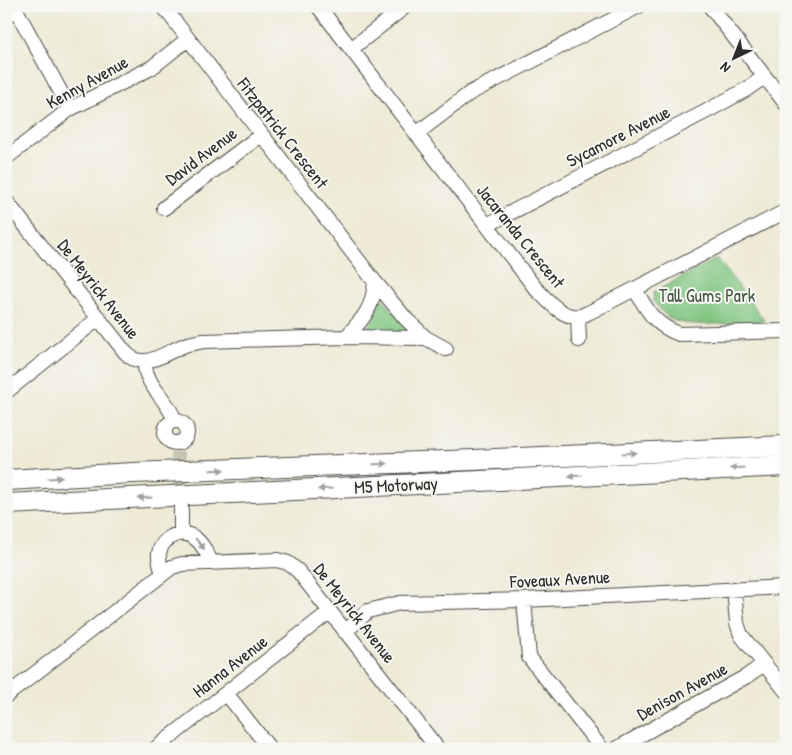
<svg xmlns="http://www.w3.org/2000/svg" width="792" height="755" viewBox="0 0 792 755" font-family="'Patrick Hand',sans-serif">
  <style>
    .green { fill: #80c580; stroke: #567856 }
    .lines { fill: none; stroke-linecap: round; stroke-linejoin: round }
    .minor-tunnel { stroke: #c7c4b4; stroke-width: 14; stroke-dasharray: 14 7; stroke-linecap: butt }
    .minor-casing { stroke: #484845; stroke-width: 16 }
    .highway-casing { stroke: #484845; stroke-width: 22 }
    .minor { stroke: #fff; stroke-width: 14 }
    .highway { stroke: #fff; stroke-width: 20 }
    .oneway { fill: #a0a0a0 }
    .labels { text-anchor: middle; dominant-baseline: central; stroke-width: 4; stroke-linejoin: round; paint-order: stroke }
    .street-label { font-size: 18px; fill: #2b2b2b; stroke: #f6f6f2 }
    .park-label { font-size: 18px; fill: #445944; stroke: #f6f6f2 }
  </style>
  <rect width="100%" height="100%" fill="#f6f6f2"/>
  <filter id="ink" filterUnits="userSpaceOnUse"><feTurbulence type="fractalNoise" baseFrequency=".02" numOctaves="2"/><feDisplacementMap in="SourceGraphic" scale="10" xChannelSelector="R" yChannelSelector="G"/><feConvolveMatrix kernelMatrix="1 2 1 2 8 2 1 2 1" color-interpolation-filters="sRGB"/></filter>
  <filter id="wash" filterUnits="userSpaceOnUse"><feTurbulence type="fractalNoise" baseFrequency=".0096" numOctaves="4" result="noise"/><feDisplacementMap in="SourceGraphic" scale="20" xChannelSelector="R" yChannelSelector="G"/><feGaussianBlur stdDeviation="1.12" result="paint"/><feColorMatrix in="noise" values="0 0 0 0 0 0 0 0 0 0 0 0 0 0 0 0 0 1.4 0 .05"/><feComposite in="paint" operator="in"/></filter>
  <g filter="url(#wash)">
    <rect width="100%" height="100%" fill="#eeead6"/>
    <!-- green -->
    <path class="green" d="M717 258 765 321C743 322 695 328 676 321 666 318 660 309 653 301L654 292Z
      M383 299 411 333 367 332 366 329 373 318 380 300Z"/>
  </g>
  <g filter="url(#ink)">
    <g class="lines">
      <!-- minor-tunnel -->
      <path class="minor-tunnel" d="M178 452 181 504"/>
      <defs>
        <path id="minor" d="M14 6 70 109
          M163 6 375 282C373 308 364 318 346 337
          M318 6 536 289C547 299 562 319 579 316 583 316 587 313 590 312L786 211
          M710 6 786 104
          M351 49 406 6
          M416 134 470 93 639 6
          M6 158 70 109 151 68 188 39
          M6 201 125 352C144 374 167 350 188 344 193 343 198 342 204 341L346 337 426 338 446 349
          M164 208 261 135
          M487 225 707 111 747 89 764 77
          M375 282 406 319 426 338
          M635 289C647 311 655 325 679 334L786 331
          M578 316 579 340
          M144 362C147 389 167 397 175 421
          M6 392 99 318
          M165 432a11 11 0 1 1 22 0a11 11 0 1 1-22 0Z
          M181 507V534
          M163 573C161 567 158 560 159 553 163 536 183 528 196 539 204 545 207 555 212 563
          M734 589 737 623 741 635 786 691
          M524 600 529 657 602 749
          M345 632 368 611 400 603 524 600 786 587
          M226 693 270 749
          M6 696 172 567 182 564 277 560 288 563 298 571 438 749
          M155 749 329 612
          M616 749 747 676 764 664"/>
        <path id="highway" d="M6 480 133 473 473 460 786 446
          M6 504 786 466"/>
      </defs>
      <!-- minor casing -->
      <use href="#minor" class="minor-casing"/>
      <!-- highway casing -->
      <use href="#highway" class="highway-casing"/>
      <!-- minor -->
      <use href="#minor" class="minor"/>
      <!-- highway -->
      <use href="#highway" class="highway"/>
    </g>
    <!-- one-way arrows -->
    <defs><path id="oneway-solid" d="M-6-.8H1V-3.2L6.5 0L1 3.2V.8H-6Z" transform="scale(1.25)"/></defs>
    <g class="oneway">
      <use href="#oneway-solid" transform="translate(629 453) rotate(-3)"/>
      <use href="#oneway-solid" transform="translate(380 464) rotate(-2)"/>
      <use href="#oneway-solid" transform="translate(737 468) rotate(177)"/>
      <use href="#oneway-solid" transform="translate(217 470) rotate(-2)"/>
      <use href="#oneway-solid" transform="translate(575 476) rotate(177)"/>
      <use href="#oneway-solid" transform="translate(55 478) rotate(-3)"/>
      <use href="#oneway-solid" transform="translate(325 489) rotate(177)"/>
      <use href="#oneway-solid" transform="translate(145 498) rotate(177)"/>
      <use href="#oneway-solid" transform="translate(200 544) rotate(50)"/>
    </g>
  </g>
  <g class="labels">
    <!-- street labels -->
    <g class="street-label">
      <text transform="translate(87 82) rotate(-29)">Kenny Avenue</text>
      <text transform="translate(283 133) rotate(52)">Fitzpatrick Crescent</text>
      <text transform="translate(618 136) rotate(-27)">Sycamore Avenue</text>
      <text transform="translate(201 156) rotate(-37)">David Avenue</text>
      <text transform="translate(521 236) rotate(51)">Jacaranda Crescent</text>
      <text transform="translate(99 289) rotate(52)">De Meyrick Avenue</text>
      <text transform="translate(396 485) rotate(-3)">M5 Motorway</text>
      <text transform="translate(560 579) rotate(-3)">Foveaux Avenue</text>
      <text transform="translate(355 613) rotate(52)">De Meyrick Avenue</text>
      <text transform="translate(230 666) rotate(-38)">Hanna Avenue</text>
      <text transform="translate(682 691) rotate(-29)">Denison Avenue</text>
    </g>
    <!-- park labels -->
    <g class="park-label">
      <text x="707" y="295">Tall Gums Park</text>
    </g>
  </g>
  <!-- margin -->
  <rect width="792" height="755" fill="none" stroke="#f6f6f2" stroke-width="25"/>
  <!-- north arrow -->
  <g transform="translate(734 58) rotate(223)" stroke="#f6f6f2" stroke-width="4" paint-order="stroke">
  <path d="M0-4L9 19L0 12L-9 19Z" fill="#2b2b2b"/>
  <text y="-8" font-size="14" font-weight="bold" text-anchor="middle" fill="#2b2b2b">N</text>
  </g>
</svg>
